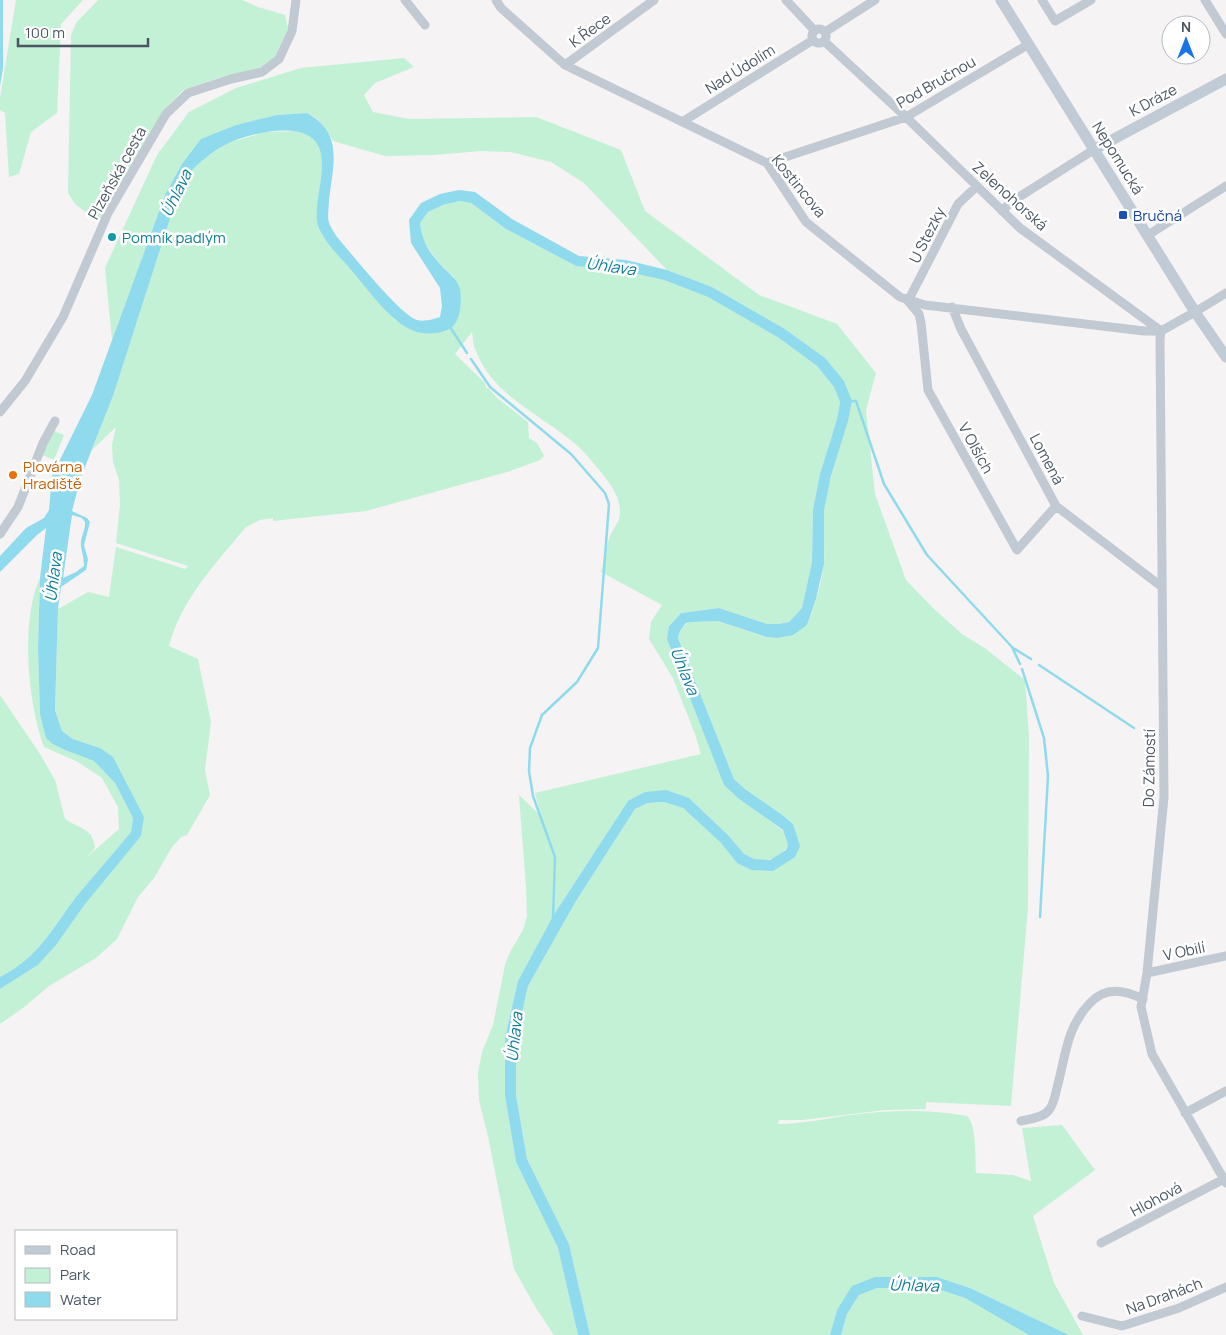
<svg xmlns="http://www.w3.org/2000/svg" width="1226" height="1335" viewBox="0 0 1226 1335" font-family="Manrope,sans-serif">
  <style>
    .green { fill: #c3f1d5 }
    .water { fill: #90daee; fill-rule: evenodd }
    .lines { fill: none; stroke-linecap: round; stroke-linejoin: round }
    .stream { stroke: #90daee; stroke-width: 2.5 }
    .street { stroke: #c1cad2; stroke-width: 9 }
    .secondary { stroke: #c1cbd6; stroke-width: 11 }
    .transit-dot { fill: #1a4fb4; stroke: #fff; stroke-width: 2 }
    .culture-dot { fill: #0f9aa8; stroke: #fff; stroke-width: 2 }
    .food-dot { fill: #e8710a; stroke: #fff; stroke-width: 2 }
    .labels { text-anchor: middle; dominant-baseline: central; stroke-width: 5; stroke-linejoin: round; paint-order: stroke }
    .street-label { font-size: 15px; fill: #4a5661; stroke: #fff }
    .transit-label { font-size: 15px; fill: #164399; stroke: #fff; text-anchor: start }
    .culture-label { font-size: 15px; fill: #0d838f; stroke: #fff; text-anchor: start }
    .food-label { font-size: 15px; fill: #c56008; stroke: #fff; text-anchor: start }
    .water-label { font-size: 16px; font-style: italic; fill: #0c7c9b; stroke: #fff }
  </style>
  <rect width="100%" height="100%" fill="#f5f3f3"/>
  <!-- green -->
  <path class="green" d="M16 0H83L61 24 57 113 31 132 19 174 9 177 5 113 0 110V98Z
    M98 0H242L258 7 285 15 288 28 275 57 258 69 218 78 183 90 163 111 99 222 75 204 68 193 71 36 76 23Z
    M404 58 414 67 375 83 364 95 373 112 409 119 536 117 621 150 645 211 759 295 837 324 876 373 866 410 875 494 906 580 933 608 962 634 986 649 1025 680 1029 736 1028 907 1011 1106 926 1102V1109L885 1110 803 1120H779L778 1124C803 1124 827 1118 851 1115 889 1110 930 1109 967 1116 977 1124 975 1160 976 1173L1013 1175 1031 1181 1022 1128 1062 1125 1095 1170 1033 1216 1054 1283 1083 1335H1069L970 1288 937 1277H875L837 1310 830 1335H590L569 1244 527 1159 516 1095V1039L528 986 576 901 635 809 648 803 664 802 683 808 721 843 737 863 751 870 795 857 781 814 745 789 734 779 678 638 680 631 687 623 693 622 718 621 765 637 777 638 807 625C815 605 822 583 824 562 825 544 822 526 824 508 830 472 845 437 852 401L825 358 785 329 712 287 667 270 584 183 551 162 511 152 480 151 434 155 385 156 333 141 325 128 318 119 307 113 277 115 236 125 165 195 112 340 105 268 157 155 189 112 236 88 301 68Z
    M298 131 310 136 318 144 323 157 317 212 318 226 328 243 394 319 414 331 436 333 454 277 438 262 422 239 420 223 428 212 443 205 460 201 471 203 506 229 576 266 624 271 664 280 708 297 779 338 817 366 834 387 840 402 837 419 820 474 813 509 812 562 802 608 789 622 778 624H767L719 608 681 613 669 625 724 785 783 831 788 845C780 861 757 865 744 854 738 849 734 841 729 836 716 823 702 811 689 798L628 801 553 916 518 981 505 1038V1096L516 1162 558 1248 578 1335H554L536 1308 514 1269 488 1136 479 1100 478 1073 482 1052 493 1025 505 965 510 952 523 930 527 916 526 887 519 795 541 816 535 793 701 754 695 734 673 678 649 639 651 622 662 605 601 572C604 561 605 550 609 539 612 529 621 522 620 511 620 496 609 482 600 471 594 464 587 455 580 448 545 416 494 398 476 351 473 345 473 338 472 332L455 354 485 383 486 388H488L496 397 528 422 529 438 537 443 544 456 540 460 507 472 366 511 273 521V518L260 520 246 527C216 563 181 600 169 646L198 659 211 722 205 770 210 795 187 835 181 837 172 847 154 878 138 897 117 939 96 958 49 986 23 1008 0 1024V989L38 965 56 945 144 817 100 748 73 739 62 731 55 710 58 609 88 592 109 597 116 547 185 569 188 566 116 543 120 504 119 480 113 462 112 445 116 427 92 450 113 396 176 200 190 171 208 156 228 143 265 132Z
    M52 430 64 435 54 460 42 455Z
    M40 578 38 648 40 714 65 750 94 761 115 783 133 818 131 832C113 854 94 875 76 897 52 929 38 958 0 977V695L40 754 55 780 65 819C79 829 93 827 95 848L87 857 119 829 118 807 102 778 78 762 44 747C28 703 20 621 40 578Z
    M877 1288H935L965 1298 1029 1335H841L847 1314 859 1295Z"/>
  <!-- water -->
  <path class="water" d="M0 0H3V68L0 86Z
    M307 113C344 133 333 165 329 200 329 207 327 216 329 223 331 228 334 232 337 237 351 253 401 316 417 320 424 322 434 319 440 317L442 306 440 288 411 243 409 220 421 203 440 194 459 190 475 192 512 219 579 256 626 260 667 270 712 287 785 329 825 358 844 381 852 401 848 421 831 476 824 510V564L816 599 807 625 793 635 777 638 766 637 718 621 693 622 686 623 680 631 678 638 734 779 745 789 781 814 793 824 800 846 795 857 773 871 751 870 737 863 721 843 683 808 664 802 648 803 635 809 576 901 528 986 516 1039V1095L527 1159 569 1244 590 1335H578L558 1248 516 1162 505 1096V1038L518 981 553 916 628 801 645 792 666 790 689 798 729 836 744 854 754 859 770 860 786 850 788 845 783 830 738 798 724 785 667 639 669 626 681 613 719 608 767 624H778L789 622 802 608 812 562 813 509 820 474 837 419 840 402 834 387 817 366 779 338 708 297 664 280 624 271 576 266 506 229 471 203 460 201 443 205 428 212 420 223C422 240 427 249 439 263 446 271 457 278 460 289 462 300 461 321 451 328 442 334 424 335 414 331 390 322 368 289 352 271 344 261 334 252 327 242 324 237 320 231 318 226 311 200 336 152 309 136 290 124 248 134 229 143 216 149 202 160 192 170 185 177 180 190 176 200L113 396 81 477 72 511 87 518 90 522 84 545 88 559 86 570 61 587 58 609 55 710 62 731 73 739 100 748 113 757 144 817 141 836 85 904 56 945 38 965 0 989V977C38 958 52 929 76 897 94 875 113 854 131 832L133 818 115 783 94 761 65 750 53 744 46 738 40 714 38 648 40 578 46 528 37 535 0 572V556L26 528 44 518 49 510 52 476 92 395 165 195 182 164 201 139 236 125 277 115ZM72 515 82 518 85 522C86 530 80 537 81 546 82 553 84 558 84 566L76 572 63 578Z
    M875 1277H937L970 1288 1069 1335H1029L965 1298 935 1288H877L859 1295 847 1314 841 1335H830L837 1310 852 1286Z"/>
  <g class="lines">
    <!-- stream -->
    <path class="stream" d="M450 327 467 353
      M471 359 490 387 571 454 605 493 609 504 598 648 577 682 542 715 530 748 529 771 533 796 555 857 553 919
      M850 401H856L884 484 927 555 1012 647 1020 664
      M1013 648 1031 659
      M1039 665 1134 728
      M1022 669 1044 738 1048 776 1040 917"/>
    <!-- street -->
    <path class="street" d="M405 0 425 25
      M496 0 501 8 565 65 767 163 806 222 900 297 925 305 1144 331H1161L1160 339 1164 797 1147 973 1141 1007 1152 1054 1226 1183
      M786 0 815 31
      M1042 0 1055 21 1091 0
      M1205 0 1226 34
      M812 36a7 7 0 1 1 14 0a7 7 0 1 1-14 0Z
      M825 32 875 0
      M824 41 906 117 1020 228 1161 331 1195 312 1226 293
      M565 65 654 0
      M682 122 813 40
      M767 163 906 117 1029 44
      M1002 211 1011 202 1095 149
      M1148 235 1226 186
      M908 301 919 314 921 323 928 390 1017 550 1056 506
      M908 301 958 204 977 186
      M952 307 961 329 1056 506 1162 587
      M0 412 25 381 63 317 108 213 166 114 188 93 231 79 262 72 279 59 292 31 296 0
      M0 534 18 507 43 443 55 421
      M1147 973 1226 956
      M1185 1113 1226 1091
      M1021 1121C1030 1119 1043 1118 1049 1110 1054 1105 1056 1091 1058 1084 1066 1053 1067 1027 1090 1003 1106 986 1124 990 1143 999
      M1101 1243 1224 1179
      M1082 1316 1122 1326 1179 1308 1226 1287"/>
    <!-- secondary -->
    <path class="secondary" d="M1001 0 1195 312 1226 357
      M1095 149 1226 79"/>
  </g>
  <!-- markers -->
  <rect class="transit-dot" x="1118" y="210" width="10" height="10" rx="2.5"/>
  <circle class="culture-dot" cx="112" cy="237" r="5"/>
  <circle class="food-dot" cx="13" cy="475" r="5"/>
  <g class="labels">
    <!-- street labels -->
    <g class="street-label">
      <text transform="translate(590 30) rotate(-36)">K Řece</text>
      <text transform="translate(740 69) rotate(-32)">Nad Údolím</text>
      <text transform="translate(936 82) rotate(-30)">Pod Bručnou</text>
      <text transform="translate(1153 100) rotate(-28)">K Dráze</text>
      <text transform="translate(1118 158) rotate(58)">Nepomucká</text>
      <text transform="translate(117 173) rotate(-61)">Plzeňská cesta</text>
      <text transform="translate(799 186) rotate(51)">Kostincova</text>
      <text transform="translate(1010 196) rotate(42)">Zelenohorská</text>
      <text transform="translate(927 235) rotate(-63)">U Stezky</text>
      <text transform="translate(976 448) rotate(61)">V Olších</text>
      <text transform="translate(1047 459) rotate(62)">Lomená</text>
      <text transform="translate(1149 768) rotate(-89)">Do Zámostí</text>
      <text transform="translate(1184 951) rotate(-12)">V Obilí</text>
      <text transform="translate(1156 1199) rotate(-28)">Hlohová</text>
      <text transform="translate(1164 1296) rotate(-20)">Na Drahách</text>
    </g>
    <!-- transit labels -->
    <g class="transit-label">
      <text x="1133" y="215">Bručná</text>
    </g>
    <!-- culture labels -->
    <g class="culture-label">
      <text x="122" y="237">Pomník padlým</text>
    </g>
    <!-- food labels -->
    <g class="food-label">
      <text x="23" y="466">Plovárna<tspan x="23" dy="17">Hradiště</tspan></text>
    </g>
    <!-- water labels -->
    <g class="water-label">
      <text transform="translate(176 193) rotate(-64)">Úhlava</text>
      <text transform="translate(611 266) rotate(8)">Úhlava</text>
      <text transform="translate(53 577) rotate(-83)">Úhlava</text>
      <text transform="translate(685 671) rotate(68)">Úhlava</text>
      <text transform="translate(514 1037) rotate(-84)">Úhlava</text>
      <text transform="translate(914 1285) rotate(2)">Úhlava</text>
    </g>
  </g>
  <!-- legend -->
  <rect x="15" y="1230" width="162" height="90" fill="#ffffff" stroke="#b7bbc0"/>
  <rect x="25" y="1246" width="25" height="8" fill="#c1cbd6" stroke="#b7bbc0"/>
  <text x="60" y="1255" font-size="15" fill="#4a5661">Road</text>
  <rect x="25" y="1268" width="25" height="15" fill="#c3f1d5" stroke="#b7bbc0"/>
  <text x="60" y="1280" font-size="15" fill="#4a5661">Park</text>
  <rect x="25" y="1292" width="25" height="15" fill="#90daee" stroke="#b7bbc0"/>
  <text x="60" y="1305" font-size="15" fill="#4a5661">Water</text>
  <!-- north arrow -->
  <g transform="translate(1186 40)"><circle r="24" fill="#ffffff" stroke="#b7bbc0"/>
  <path d="M0-4L9 19L0 12L-9 19Z" fill="#1a73e8"/>
  <text y="-8" font-size="14" font-weight="bold" text-anchor="middle" fill="#4a5661">N</text>
  </g>
  <!-- scale -->
  <path d="M18 38v8h130v-8" fill="none" stroke="#4a5661" stroke-width="2.5"/>
  <text x="25" y="38" font-size="15" fill="#4a5661" stroke="#ffffff" stroke-width="4" paint-order="stroke">100 m</text>
</svg>
